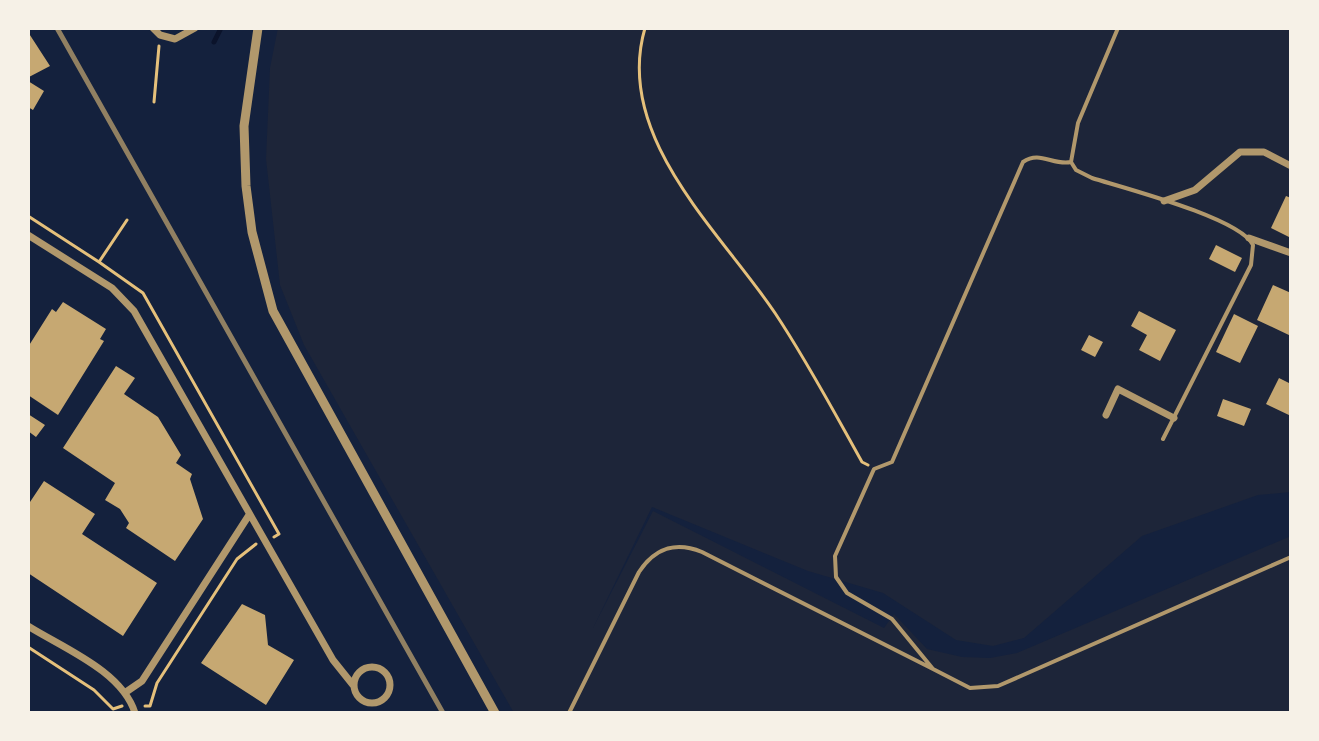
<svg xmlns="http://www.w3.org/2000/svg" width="1319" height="741" viewBox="0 0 1319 741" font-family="Overpass,sans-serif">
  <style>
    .green { fill: #1d2539 }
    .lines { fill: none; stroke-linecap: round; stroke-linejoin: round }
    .stream { stroke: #0b132b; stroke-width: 5 }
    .building { fill: #c6a872 }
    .path { stroke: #e5c07b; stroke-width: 3 }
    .service { stroke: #b1986c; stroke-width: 4 }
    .minor { stroke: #b1986c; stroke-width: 7 }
    .tertiary { stroke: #b1986c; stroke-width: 9 }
    .rail { stroke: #918062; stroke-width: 5 }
  </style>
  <rect width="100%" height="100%" fill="#14213d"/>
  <!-- green -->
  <path class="green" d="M278 28H1291V492L1258 495 1142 536 1024 638 993 646 956 640 883 593 808 571 652 507 593 628 653 511 884 628 894 614 927 649 962 657 990 658 1017 653 1291 536V713H514L304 345 280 285 266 159 270 68Z"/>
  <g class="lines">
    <!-- stream -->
    <path class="stream" d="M214 42 221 28"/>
  </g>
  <!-- building -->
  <path class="building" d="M28 32 50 66 29 77 28 76Z
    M28 81 44 91 33 110 28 107Z
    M1286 196 1291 198V238L1271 228Z
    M1216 245 1242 258 1235 272 1209 259Z
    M1273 285 1291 293V336L1257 320Z
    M63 302 106 329 100 339 104 341 58 415 28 395V347L52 309 56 312Z
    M1139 311 1176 330 1160 361 1139 350 1147 335 1131 326Z
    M1234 314 1258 326 1240 363 1216 352Z
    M1089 335 1103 342 1095 357 1081 350Z
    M116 366 135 378 124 394 158 417 181 455 176 463 192 474 190 479 203 519 175 561 126 528 129 523 120 509 105 500 115 483 63 448Z
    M1279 378 1291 384V416L1266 404Z
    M1223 399 1251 409 1244 426 1217 416Z
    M28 414 45 425 36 437 28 431Z
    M44 481 95 514 82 534 157 583 123 636 28 573V505Z
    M242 604 265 615 268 645 294 660 266 705 201 663Z"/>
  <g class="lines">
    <!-- path -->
    <path class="path" d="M645 28C613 137 721 232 775 313 807 361 834 412 862 462L868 465
      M154 102 159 46
      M28 216 99 262 127 220
      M99 262 143 293 279 534 274 537
      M28 647 94 690 113 709 122 706
      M145 706H150L157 683 237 559 256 544"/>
    <!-- service -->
    <path class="service" d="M1118 28 1078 123 1071 162 1076 170 1092 178C1124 188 1240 218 1253 245L1251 265 1163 439
      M933 669 970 688 998 686 1291 557
      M569 713 639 572C655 548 675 541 702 552L933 669 892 619 847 593 836 577 835 556 874 469 892 462 1023 162C1040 150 1053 166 1071 162"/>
    <!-- minor -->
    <path class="minor" d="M153 28 160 35 175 39 195 28
      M1164 201 1195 190 1240 152H1264L1291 166
      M28 235 112 288 134 311 333 660 353 685
      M1249 238 1291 253
      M1106 415 1118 389 1174 418
      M28 626C63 648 122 671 135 713
      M354 685a18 18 0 1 1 36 0a18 18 0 1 1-36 0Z
      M126 692 142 681 249 515"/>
    <!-- tertiary -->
    <path class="tertiary" d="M258 28 244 126 246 186 252 232 273 311 495 713"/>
    <!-- rail -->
    <path class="rail" d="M57 28 443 713"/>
  </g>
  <!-- border -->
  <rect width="1319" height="741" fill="none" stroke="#f6f1e7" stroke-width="60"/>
</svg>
